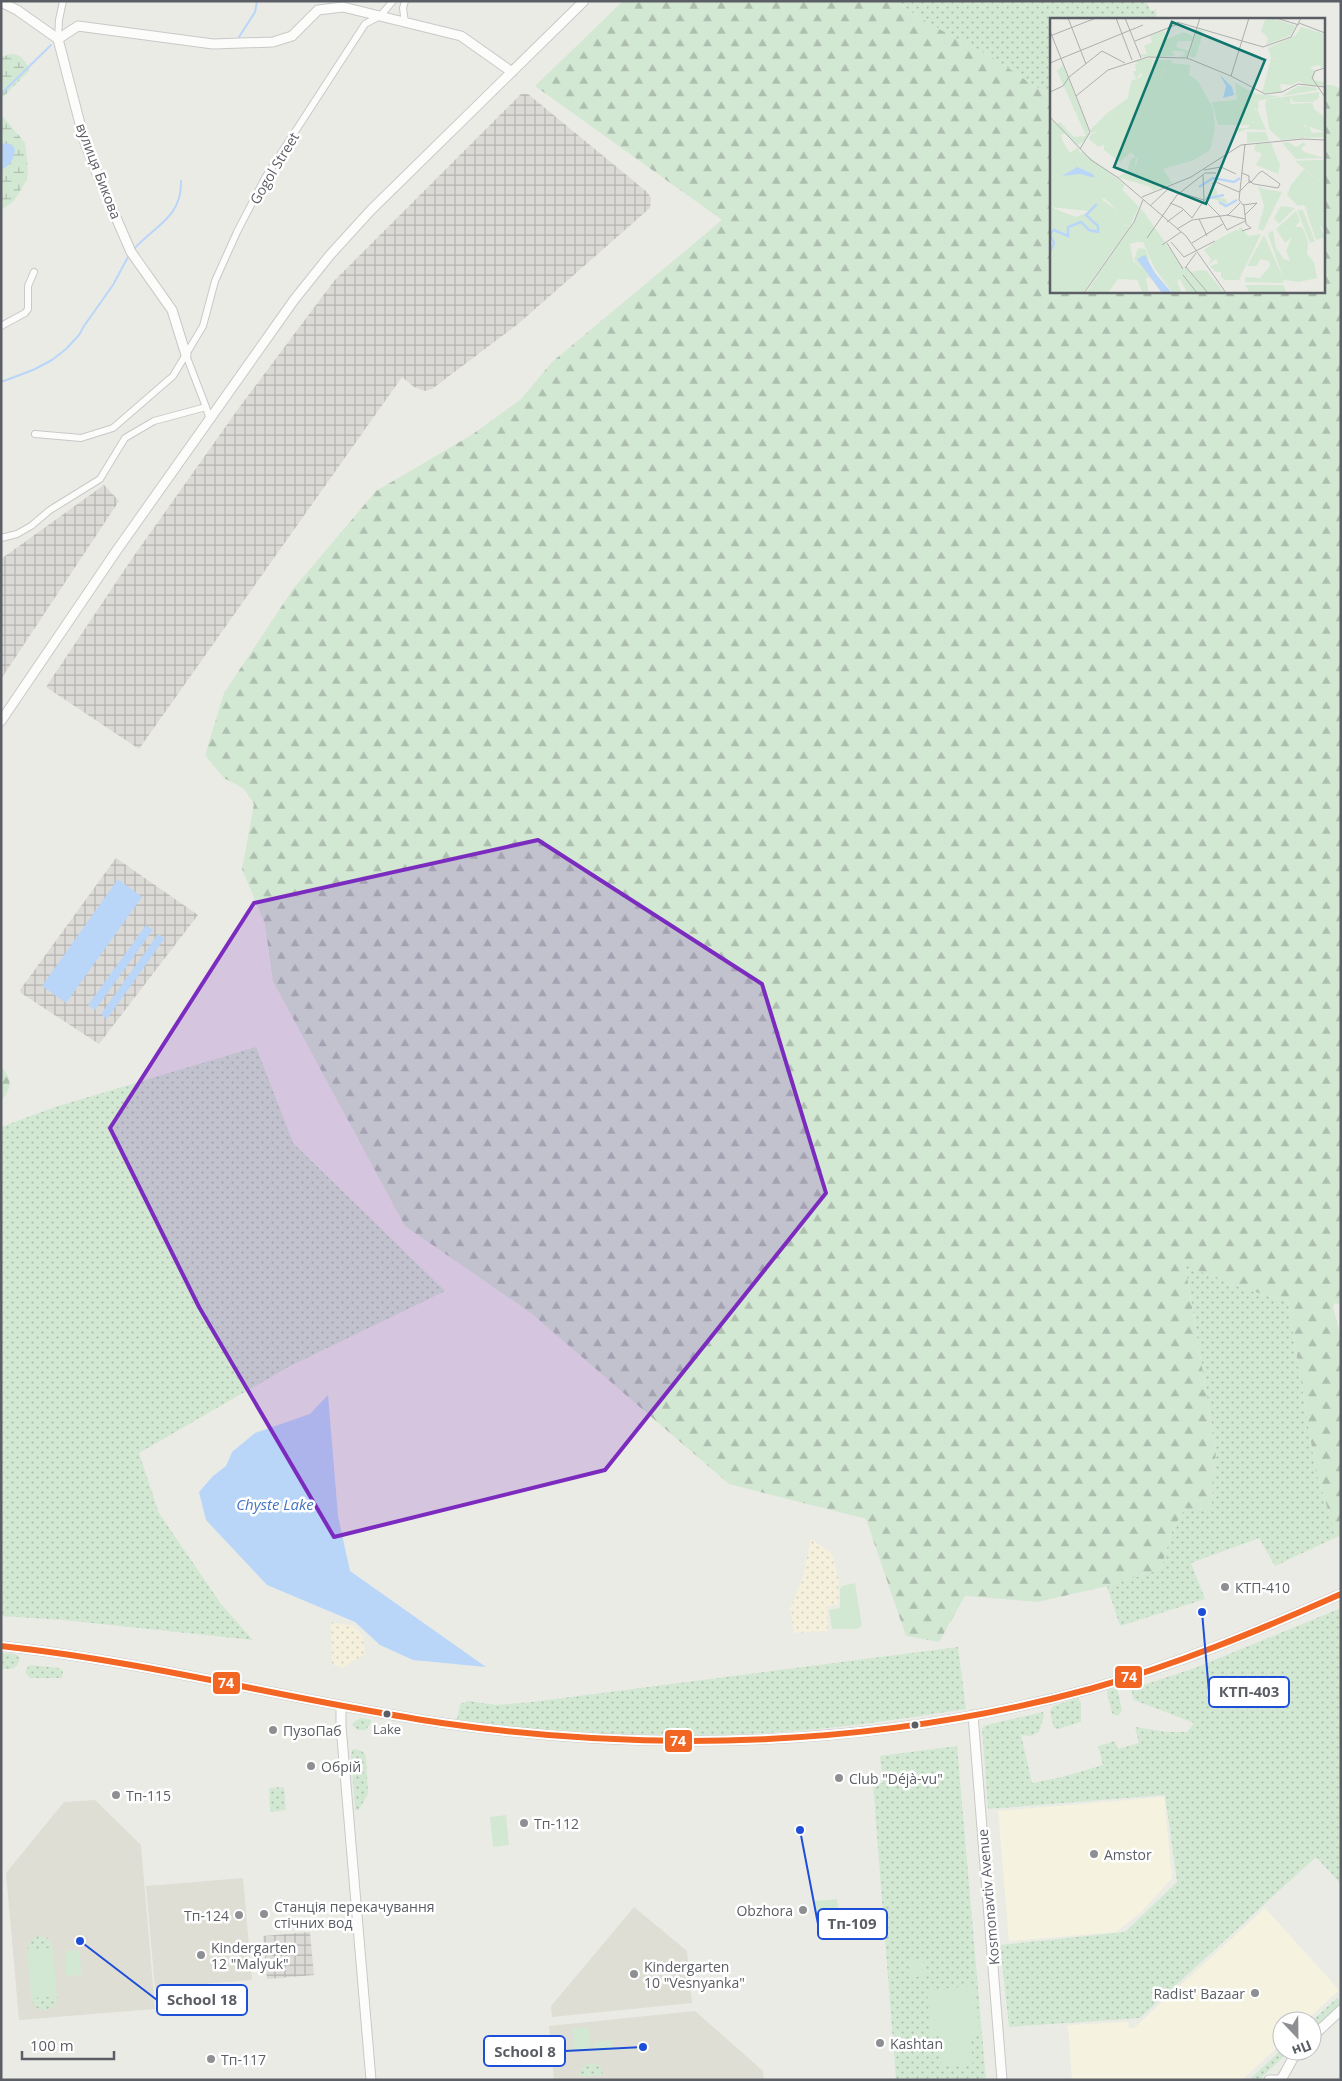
<svg xmlns="http://www.w3.org/2000/svg" width="1342" height="2081" viewBox="0 0 1342 2081" font-family="'Open Sans',sans-serif">
  <style>
    .commercial { fill: #f5f3df }
    .industrial { fill: url(#industrial-grid) }
    .education { fill: #dfded5 }
    .grass { fill: url(#grass-dots) }
    .forest { fill: url(#forest-firs) }
    .wetland { fill: url(#wetland-marsh) }
    .sand { fill: url(#sand-dots) }
    .garden { fill: #d3e8d3 }
    .water { fill: #b9d6f8 }
    .lines { fill: none; stroke-linecap: round; stroke-linejoin: round }
    .stream { stroke: #b9d6f8; stroke-width: 2 }
    .street-casing { stroke: #c8c9c8; stroke-width: 8 }
    .secondary-casing { stroke: #c8c9c8; stroke-width: 11 }
    .street { stroke: #fcfcfb; stroke-width: 6 }
    .secondary { stroke: #fcfcfb; stroke-width: 9 }
    .bus-1-casing { stroke: #fff; stroke-width: 10 }
    .bus-1 { stroke: #f26522; stroke-width: 6 }
    .marked { fill: #7b2cbf; fill-opacity: 0.2; stroke: #7b2cbf; stroke-width: 4; stroke-linejoin: round }
    .poi-dot { fill: #8d8f92; stroke: #fff; stroke-width: 2 }
    .bus-dot { fill: #5b5e64; stroke: #fff; stroke-width: 2 }
    .labels { text-anchor: middle; dominant-baseline: central; stroke-width: 5; stroke-linejoin: round; paint-order: stroke }
    .bus-label { font-size: 13px; fill: #5b5e64; stroke: #fff }
    .street-label { font-size: 14px; fill: #5b5e64; stroke: #fff }
    .poi-label { font-size: 14px; fill: #5b5e64; stroke: #fff; text-anchor: start }
    .water-label { font-size: 15px; font-style: italic; fill: #4375c4; stroke: #fff }
    .inset-river { fill: none; stroke: #b9d6f8; stroke-width: 2.5 }
    .inset-road { fill: none; stroke: #adafae; stroke-width: 1 }
    .view { fill: #0f766e; fill-opacity: 0.15; stroke: #0f766e; stroke-width: 2.5 }
    .inset-edge { fill: none; stroke: #5b5e64; stroke-width: 2.5 }
    .leader { fill: none; stroke: #1d4ed8; stroke-width: 2 }
    .callout-dot { fill: #1d4ed8; stroke: #fff; stroke-width: 2 }
    .callout { fill: #fff; stroke: #1d4ed8; stroke-width: 2 }
    .callout-label { font-size: 15px; text-anchor: middle; font-weight: bold; fill: #5b5e64 }
    .line-badge { stroke: #fff; stroke-width: 2 }
    .badge-label { font-size: 14px; text-anchor: middle; font-weight: bold; fill: #fff }
  </style>
  <defs>
    <pattern id="industrial-grid" width="8" height="8" patternUnits="userSpaceOnUse" patternTransform="scale(1.25)"><rect width="8" height="8" fill="#dbdad6"/><path d="M0 4h8M4 0v8" fill="none" stroke="#b5b4b1"/></pattern>
    <pattern id="grass-dots" width="8" height="8" patternUnits="userSpaceOnUse" patternTransform="scale(1.25)"><rect width="8" height="8" fill="#d3e8d3"/><path d="M2 2h.1M6 6h.1" fill="none" stroke="#aebfaf" stroke-width="1.8" stroke-linecap="round"/></pattern>
    <pattern id="forest-firs" width="22" height="20" patternUnits="userSpaceOnUse" patternTransform="scale(1.25)"><rect width="22" height="20" fill="#d3e8d3"/><path d="M5 1l3.5 6h-7zM16 11l3.5 6h-7z" fill="#aebfaf"/></pattern>
    <pattern id="wetland-marsh" width="20" height="14" patternUnits="userSpaceOnUse" patternTransform="scale(1.25)"><rect width="20" height="14" fill="#d3e8d3"/><path d="M1 5h8M5 5V1M11 12h8M15 12V8" fill="none" stroke="#aebfaf"/></pattern>
    <pattern id="sand-dots" width="8" height="8" patternUnits="userSpaceOnUse" patternTransform="scale(1.25)"><rect width="8" height="8" fill="#f4f0db"/><path d="M2 2h.1M6 6h.1" fill="none" stroke="#d3d0bf" stroke-width="1.8" stroke-linecap="round"/></pattern>
  </defs>
  <rect width="100%" height="100%" fill="#ebebe6"/>
  <!-- commercial -->
  <path class="commercial" d="M1164 1797 1172 1878 1141 1912 1116 1932 1009 1941 998 1811Z
    M1265 1908 1339 1990 1306 2021H1282V2043L1245 2077 1242 2080H1072L1068 2025 1128 2022 1129 2028H1134Z"/>
  <!-- industrial -->
  <path class="industrial" d="M521 94H528L647 192 651 198 650 208 518 324 432 389 425 391 414 387 402 377 139 749 46 687 131 560 241 405 334 281Z
    M104 485 119 501 1 679V559Z
    M116 858 198 915 99 1044 21 993 20 990Z
    M310 1932 314 1975 267 1979 263 1936Z"/>
  <!-- education -->
  <path class="education" d="M95 1800 141 1845 155 2009 19 2020 6 1873 64 1802Z
    M243 1878 252 1980 155 1988 146 1886Z
    M634 1907 687 1951 692 2003 552 2017 551 2006Z
    M695 2011 763 2071 764 2080H554L549 2026Z"/>
  <!-- grass -->
  <path class="grass" d="M896 1H1146L1151 11 1156 9 1157 19H1051V94C1029 85 1010 68 989 56 957 38 924 23 896 1Z
    M256 1047 293 1143 445 1291 290 1366 139 1453 159 1513 221 1604 253 1640 63 1620 1 1616V1127L55 1107Z
    M1185 1264 1227 1283 1288 1302 1316 1472 1337 1537 1275 1566 1259 1538 1191 1563 1205 1599 1120 1626 1107 1586 1161 1569 1172 1531 1185 1508 1211 1510 1216 1451Z
    M1341 1608V1884L1316 1857 1140 2018 1009 2027 1000 1945 1125 1932 1177 1882 1165 1795 988 1809 982 1728 986 1725 1043 1712 1044 1716 1039 1732 1031 1736 1021 1735 1032 1783 1062 1777 1103 1765 1098 1746 1115 1741 1118 1749 1139 1743 1135 1727 1167 1732H1187L1194 1723 1134 1700 1131 1689 1195 1668Z
    M958 1647 966 1709C894 1720 822 1731 748 1734 679 1738 609 1734 540 1729 513 1728 485 1722 457 1720L460 1704 468 1701 496 1705 532 1702Z
    M1 1653 16 1654 20 1659 17 1666 11 1669H1Z
    M29 1665 59 1668 63 1671 62 1678H30L25 1672Z
    M1117 1688 1122 1710 1119 1715 1116 1716 1112 1713 1107 1693 1108 1690Z
    M1078 1698 1081 1703V1722L1058 1729 1054 1728 1050 1712 1053 1706Z
    M361 1718 371 1720V1722L366 1730H358L352 1725 355 1721Z
    M957 1746 986 2080H896L873 1784 883 1783 880 1756Z
    M355 1749 362 1751 366 1756 368 1794 358 1811 355 1809 351 1756 352 1750Z
    M284 1787 286 1810 270 1812 269 1788Z
    M38 1936 48 1938 53 1948 27 1950 31 1940Z
    M57 1996 55 2006 46 2011 36 2008 31 1998Z
    M1337 1998 1341 2003 1312 2030V2021Z
    M1280 2051 1284 2056 1259 2080H1249Z
    M589 2063 600 2065 603 2075 579 2077 581 2068Z"/>
  <!-- forest -->
  <path class="forest" d="M623 1H896C924 23 957 38 989 56 1010 67 1028 85 1051 94V291H1323V85H1331L1341 88V1305L1335 1303 1333 1307 1341 1338V1536L1337 1537 1316 1472 1288 1302 1227 1283 1185 1265 1216 1451 1211 1511 1185 1508 1172 1531 1161 1569 1107 1586 1038 1602 965 1596 939 1642 906 1636 866 1519 729 1484 531 1313 405 1226 273 981 265 924 242 869 254 804 244 789 224 778 205 755 224 693 293 589 376 491 473 434 521 399 552 362 722 220 535 86Z
    M1 1065C12 1081 13 1085 1 1102Z"/>
  <!-- wetland -->
  <path class="wetland" d="M11 54C22 54 25 61 30 70L1 99V57Z
    M1 114 25 143 28 169 27 180 14 201 1 210Z"/>
  <!-- sand -->
  <path class="sand" d="M811 1539 832 1553 839 1582 838 1605 827 1606 828 1631 794 1633 790 1609 803 1577Z
    M331 1622 354 1626 363 1636 365 1654 342 1668 332 1664Z"/>
  <!-- garden -->
  <path class="garden" d="M855 1583 862 1626 857 1629H832L829 1610 840 1608V1589L842 1586Z
    M506 1815 509 1845 493 1847 490 1817Z
    M837 1899 839 1916 816 1919 815 1901Z
    M53 1948 57 1996 31 1998 27 1950Z
    M80 1950 81 1975 66 1976 65 1951Z
    M923 1960 925 1976 911 1977 909 1961Z
    M975 1986 979 2033 970 2034 973 2063 942 2065 939 2036H931L927 1990Z
    M588 2027 591 2050 575 2052 572 2029Z
    M611 2040 612 2050 595 2052 594 2042Z"/>
  <!-- water -->
  <path class="water" d="M1 143 11 144 15 149C14 159 11 165 1 170Z
    M118 879 142 897 66 1003 42 986Z
    M146 925 153 930 95 1010 88 1005Z
    M158 934 165 938 107 1019 101 1014Z
    M328 1395 338 1516 350 1571 486 1667 413 1660 380 1645 355 1622 267 1585 206 1520 199 1492 213 1476 226 1466 232 1452 255 1433 310 1414Z"/>
  <g class="lines">
    <!-- stream -->
    <path class="stream" d="M239 37 255 12 257 1
      M1 94 51 45
      M133 250C154 226 182 218 181 181
      M1 382 33 370 52 360 66 349 79 335 84 326 113 285 129 255"/>
    <defs>
      <path id="street" d="M405 1 403 8 405 23
        M58 39 59 20 63 1
        M1 326 25 313 28 309V286L34 272
        M186 355 206 407 210 420
        M35 434 81 438 113 428 173 376 203 326 215 281 237 232 265 178 365 24 380 16 393 1
        M1 538 17 534 31 526 50 510 100 479 125 438 154 421 206 407"/>
      <path id="secondary" d="M1 2 17 10 58 39 85 143 98 176 131 252 172 310 186 355
        M58 39 78 26 213 44 273 42 292 36 318 10 343 7 461 36 512 72
        M1 721 117 550 294 300 330 255 371 210 584 1
        M1 1646C150 1662 294 1701 442 1723 657 1754 880 1746 1090 1689 1176 1665 1260 1630 1341 1594
        M341 1706V1726L371 2080
        M973 1715 1002 2080
        M1312 2037 1341 2010
        M1269 2080H1278
        M1281 2080 1297 2051"/>
    </defs>
    <!-- street casing -->
    <use href="#street" class="street-casing"/>
    <!-- secondary casing -->
    <use href="#secondary" class="secondary-casing"/>
    <!-- street -->
    <use href="#street" class="street"/>
    <!-- secondary -->
    <use href="#secondary" class="secondary"/>
    <defs>
      <path id="bus-1" d="M1 1646C150 1662 294 1701 442 1723 657 1754 880 1746 1090 1689 1176 1665 1260 1630 1341 1594"/>
    </defs>
    <!-- bus-1 casing -->
    <use href="#bus-1" class="bus-1-casing"/>
    <!-- bus-1 -->
    <use href="#bus-1" class="bus-1"/>
  </g>
  <!-- marked area -->
  <path class="marked" d="M538 840 762 984 826 1193 605 1470 334 1537 199 1307 110 1128 254 903Z"/>
  <!-- markers -->
  <g class="poi-dot">
    <circle cx="1225" cy="1587" r="5"/>
    <circle cx="273" cy="1730" r="5"/>
    <circle cx="311" cy="1766" r="5"/>
    <circle cx="839" cy="1778" r="5"/>
    <circle cx="116" cy="1795" r="5"/>
    <circle cx="524" cy="1823" r="5"/>
    <circle cx="1094" cy="1854" r="5"/>
    <circle cx="803" cy="1910" r="5"/>
    <circle cx="264" cy="1914" r="5"/>
    <circle cx="239" cy="1915" r="5"/>
    <circle cx="201" cy="1955" r="5"/>
    <circle cx="634" cy="1974" r="5"/>
    <circle cx="1255" cy="1993" r="5"/>
    <circle cx="880" cy="2043" r="5"/>
    <circle cx="211" cy="2059" r="5"/>
  </g>
  <g class="bus-dot">
    <circle cx="387" cy="1714" r="4.5"/>
    <circle cx="915" cy="1725" r="4.5"/>
  </g>
  <g class="labels">
    <!-- bus labels -->
    <g class="bus-label">
      <text x="387" y="1729">Lake</text>
    </g>
    <!-- street labels -->
    <g class="street-label">
      <text transform="translate(274 168) rotate(-59)">Gogol Street</text>
      <text transform="translate(99 171) rotate(69)">вулиця Бикова</text>
      <text transform="translate(988 1897) rotate(-95)">Kosmonavtiv Avenue</text>
    </g>
    <!-- poi labels -->
    <g class="poi-label">
      <text x="1235" y="1587">КТП-410</text>
      <text x="283" y="1730">ПузоПаб</text>
      <text x="321" y="1766">Обрiй</text>
      <text x="849" y="1778">Club "Déjà-vu"</text>
      <text x="126" y="1795">Тп-115</text>
      <text x="534" y="1823">Тп-112</text>
      <text x="1104" y="1854">Amstor</text>
      <text x="274" y="1906">Станція перекачування<tspan x="274" dy="16">стічних вод</tspan></text>
      <text x="793" y="1910" text-anchor="end">Obzhora</text>
      <text x="229" y="1915" text-anchor="end">Тп-124</text>
      <text x="211" y="1947">Kindergarten<tspan x="211" dy="16">12 "Malyuk"</tspan></text>
      <text x="644" y="1966">Kindergarten<tspan x="644" dy="16">10 "Vesnyanka"</tspan></text>
      <text x="1245" y="1993" text-anchor="end">Radist' Bazaar</text>
      <text x="890" y="2043">Kashtan</text>
      <text x="221" y="2059">Тп-117</text>
    </g>
    <!-- water labels -->
    <g class="water-label">
      <text x="275" y="1504">Chyste Lake</text>
    </g>
  </g>
  <!-- overview -->
  <g transform="translate(1050 18)">
    <rect width="275" height="275" fill="#ebebe6"/>
    <path d="M147 11 154 13 145 40 139 38ZM114 12 117 21 134 14 143 18 142 23H128L126 29 139 33 137 39 129 38 134 37 135 34 130 33H122L125 38 92 39 90 36H97L94 28 102 24 100 18ZM267 39 275 42V47L271 51 270 47 260 49 265 53 264 62 275 64V68L255 67 249 63 242 67 230 66 232 74 212 75 221 40 254 42 252 45 261 42V46ZM103 40 100 59 92 54 86 61 83 53H86L85 46 88 45 83 43ZM107 42H124L113 52 110 65 104 60ZM13 47 39 113 36 122 27 127 7 106 10 104 24 119 36 118 7 53ZM185 65 206 76 230 78 208 83 209 91 205 89 206 100 201 107H168L162 84 187 82ZM67 93 73 94 76 101 57 111 41 115 40 112 56 96 61 100ZM86 139 85 149 101 169 67 159 77 154 81 141ZM51 252 68 261 58 275H36Z" fill="#d3e8d3"/>
    <path d="M219 0H222L246 8 241 17 216 27 218 20 211 13 215 2ZM251 9 275 16V42L267 39 261 47V42L252 46 253 42 221 40 218 30 246 17ZM103 42H107L104 60 110 65 115 48 120 45 140 47 139 57 148 63 163 90 165 111 160 132 144 142 113 151 122 165 103 173 85 149 88 142 81 134 70 144 54 132V127L48 129 39 121 40 117 75 101 71 93 61 100 56 96 78 80 81 63 91 59 92 54 101 58ZM248 68 265 69 268 72 232 78ZM269 74V80L263 84H244L240 79 241 86 232 83V79ZM206 88 216 112 197 111 187 115 188 110H197L204 104ZM259 108 262 115 273 114 275 119 257 120 253 117 254 109ZM197 114H216L219 123 197 125ZM238 124 246 129 254 124 256 127 251 130 254 134 275 140 246 141 232 125ZM275 142V168L245 143 263 142ZM208 167 213 171 232 174 213 213 208 211 214 188ZM51 181 67 192 66 199 71 206 80 209 33 275H0V189L26 199 38 194ZM231 188 245 190 229 206 224 200ZM255 189 267 202 275 219 266 222ZM247 192H253L265 223 260 225ZM246 193 250 203 245 209H252L254 213 258 224 257 236 264 244 267 260 249 264 234 262 233 265 195 264V259L210 260 220 248 219 243 210 241 207 248H197L214 217 233 260 218 216 223 212 226 230 234 241 240 243 236 233 242 219 235 225 226 211ZM191 209 198 218 211 216 189 262H175L171 259V254H166L160 248 168 245 166 241 158 247 161 241 154 232 170 220 186 212 191 213 188 211ZM80 211 87 224 80 226 83 243 99 258 96 261 99 275H93L87 262 68 261 51 252ZM150 252 157 253 174 275H158L141 254ZM195 267H233L237 275H200Z" fill="#d3e8d3"/>
    <path d="M166 170 168 179 176 181 178 187 164 181H156L160 173ZM88 230 95 231 98 237 100 244 98 241H88L103 264 84 242Z" fill="#d3e8d3"/>
    <path d="M231 79 232 83 240 86 262 85 265 92 275 99V114L254 107 255 120 231 122 219 111 215 86 217 81ZM0 100 15 115 11 117 12 122 20 135 28 129 30 135 32 133 75 167 72 171 89 189 80 208 71 206 66 199 67 192 54 180 38 193 0 189ZM221 125 230 147 228 156 206 147 212 136 204 132 206 126ZM254 151 275 168V214L254 187 248 188 237 177 241 167ZM91 190 134 251 136 249 158 275H137L130 261 127 264 132 275H123L105 251 93 224H87L80 211Z" fill="#d3e8d3"/>
    <path d="M170 57 182 69 184 77 173 80 176 68ZM27 149 43 156 45 160 30 156 12 158ZM95 237 105 255 122 275H112L95 252 87 241Z" fill="#b9d6f8"/>
    <path class="inset-river" d="M149 169 163 160 184 164 190 160M155 181 174 177M169 184 176 188 187 182M0 216 4 212 18 218V209L31 204 39 212 48 214V208L36 197 47 186M0 217 4 225 0 234"/>
    <path class="inset-road" d="M18 0 36 46M66 0 82 42M75 0 91 40M226 0 249 7M127 4 213 29 241 19 251 0M249 5 275 15M0 13 26 78 58 52 98 39 137 40 181 58 199 0M0 18 46 0M85 23 128 6M137 40 150 0M0 45 93 7M275 50 265 53 262 60 275 79M181 58 215 76 232 74 248 66 275 69M0 74 13 68 19 59 52 33 75 45M26 78 40 114 30 131M0 99 41 142 67 159 136 218 176 275M154 152 171 149 186 156M153 157 154 182 169 197 177 212 195 203M199 162 202 165 204 166 228 170 230 166 212 153 209 155 202 163 201 164 199 165M162 166 166 164 189 174 199 164V158L192 155M131 175 154 182M92 179 141 159 191 127 253 121 275 122M120 185 132 190 142 200M193 187 207 185 195 197M100 188 118 171M177 197 195 201M142 200 154 182M149 201 157 218M117 204 133 192M127 211 142 202 178 197 190 185M192 213 201 210 196 206 194 188 189 182 195 126M97 220 127 177 155 155H166M121 224 134 239 165 223M117 225 133 251M142 225 173 206M112 227 131 214M136 249 158 275M135 250 146 235M133 257 147 275M34 275 84 204 93 182"/>
    <path class="view" d="M122 4 215 42 156 186 64 149Z"/>
    <rect width="275" height="275" class="inset-edge"/>
  </g>
  <!-- callouts -->
  <path class="leader" d="M1202 1612L1209 1692M800 1830L818 1924M80 1941L157 2000M643 2047L565 2051"/>
  <g class="callout-dot">
    <circle cx="1202" cy="1612" r="5"/>
    <circle cx="800" cy="1830" r="5"/>
    <circle cx="80" cy="1941" r="5"/>
    <circle cx="643" cy="2047" r="5"/>
  </g>
  <g class="callout">
    <rect x="1209" y="1677" width="80" height="30" rx="5"/>
    <rect x="818" y="1909" width="69" height="30" rx="5"/>
    <rect x="157" y="1985" width="90" height="30" rx="5"/>
    <rect x="484" y="2036" width="81" height="30" rx="5"/>
  </g>
  <g class="callout-label">
    <text x="1249" y="1697">КТП-403</text>
    <text x="852" y="1929">Тп-109</text>
    <text x="202" y="2005">School 18</text>
    <text x="525" y="2057">School 8</text>
  </g>
  <g class="line-badge">
    <rect x="1114" y="1665" width="29" height="24" rx="5" fill="#f26522"/>
    <rect x="212" y="1671" width="29" height="24" rx="5" fill="#f26522"/>
    <rect x="664" y="1729" width="29" height="24" rx="5" fill="#f26522"/>
  </g>
  <g class="badge-label">
    <text x="1129" y="1682">74</text>
    <text x="226" y="1688">74</text>
    <text x="678" y="1746">74</text>
  </g>
  <!-- border -->
  <rect width="1342" height="2081" fill="none" stroke="#5b5e64" stroke-width="5"/>
  <!-- north arrow -->
  <g transform="translate(1297 2036) rotate(158)"><circle r="24" fill="#ffffff" stroke="#bdbfc1"/>
  <path d="M0-4L9 19L0 12L-9 19Z" fill="#8d8f92"/>
  <text y="-8" font-size="14" font-weight="bold" text-anchor="middle" fill="#5b5e64">Пн</text>
  </g>
  <!-- scale -->
  <path d="M22 2051v8h92v-8" fill="none" stroke="#5b5e64" stroke-width="2.5"/>
  <text x="30" y="2051" font-size="15" fill="#5b5e64" stroke="#ffffff" stroke-width="4" paint-order="stroke">100 m</text>
</svg>
